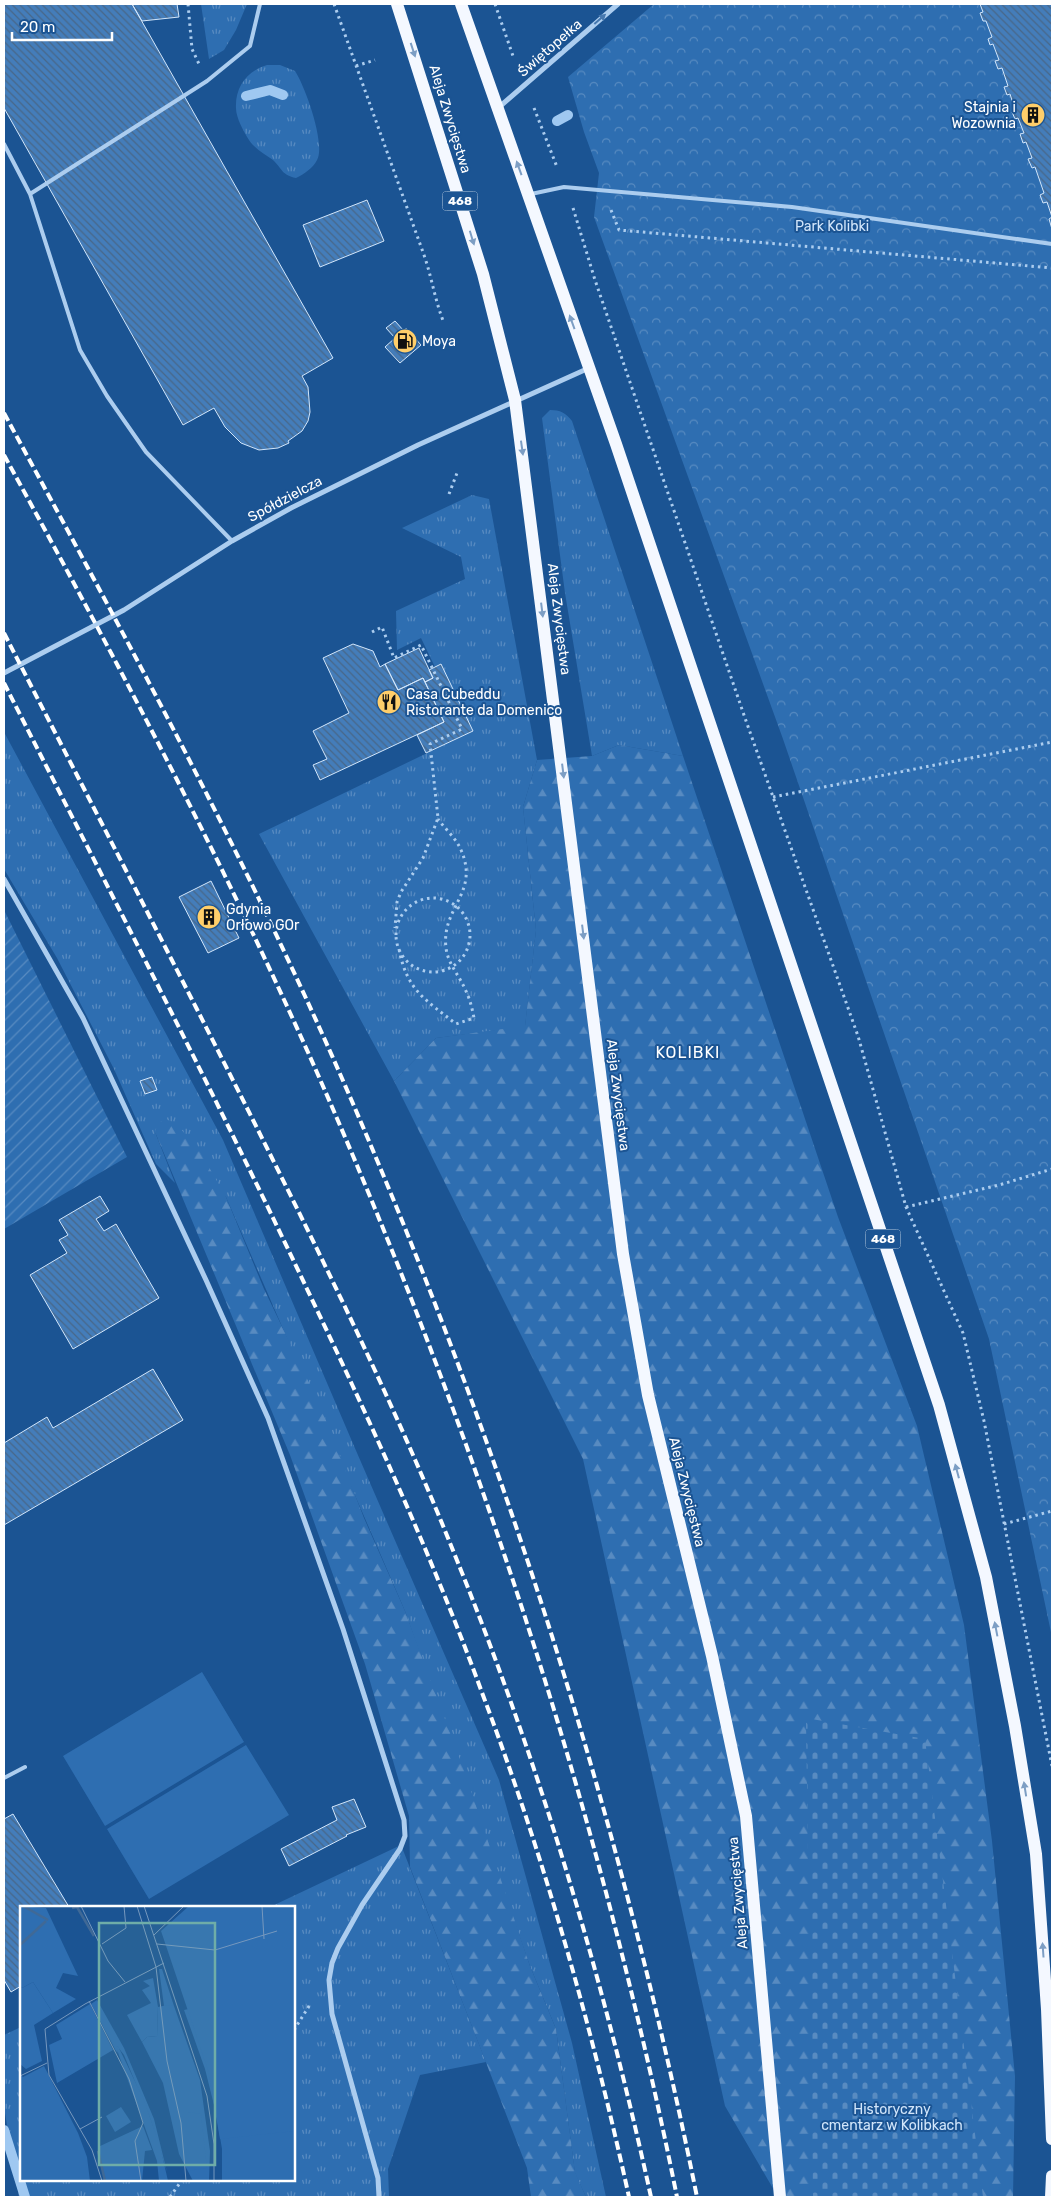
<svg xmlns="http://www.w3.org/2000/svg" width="1056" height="2201" viewBox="0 0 1056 2201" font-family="Rubik,sans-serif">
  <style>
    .grass { fill: url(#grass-tufts) }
    .forest { fill: url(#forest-firs) }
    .cemetery { fill: url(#cemetery-stones) }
    .park { fill: url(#park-crowns) }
    .garden { fill: url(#garden-furrows) }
    .pitch { fill: #2e6eb1 }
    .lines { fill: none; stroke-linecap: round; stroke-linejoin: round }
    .stream { stroke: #9fc8f1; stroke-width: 10 }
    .building { fill: url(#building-back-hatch); stroke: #d2e6fb }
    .path { stroke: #accdef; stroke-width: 3; stroke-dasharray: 2.5 4; stroke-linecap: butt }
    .service { stroke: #accdef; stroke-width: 4 }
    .minor { stroke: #accdef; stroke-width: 5 }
    .primary { stroke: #f4f8ff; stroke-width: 12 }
    .rail { stroke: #fff; stroke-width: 4; stroke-dasharray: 9 4; stroke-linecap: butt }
    .oneway { fill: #4678af }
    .oneway2 { fill: #7d9ec4 }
    .labels { text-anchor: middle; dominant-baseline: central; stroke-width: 4; stroke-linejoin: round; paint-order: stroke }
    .shield { fill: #1b5493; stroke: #bbccdf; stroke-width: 1 }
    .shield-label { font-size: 12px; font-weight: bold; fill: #fff }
    .street-label { font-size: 14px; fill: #fff; stroke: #1b5493 }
    .poi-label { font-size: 14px; fill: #fff; stroke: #1b5493; text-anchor: start }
    .park-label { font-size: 14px; fill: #d2e6fb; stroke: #1b5493 }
    .quarter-label { font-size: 16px; letter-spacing: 1px; fill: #fff; stroke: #1b5493 }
    .inset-river { fill: none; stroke: #406996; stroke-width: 2.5 }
    .inset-road { fill: none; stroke: #7698be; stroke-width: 1 }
    .view { fill: #6fada8; fill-opacity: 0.15; stroke: #6fada8; stroke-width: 2.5 }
    .inset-edge { fill: none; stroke: #fff; stroke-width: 2.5 }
  </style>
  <defs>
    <pattern id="grass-tufts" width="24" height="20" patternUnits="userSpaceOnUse" patternTransform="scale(1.25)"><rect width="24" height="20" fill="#2e6eb1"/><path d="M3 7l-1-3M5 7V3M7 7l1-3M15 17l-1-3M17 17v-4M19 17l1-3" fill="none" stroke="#588bc1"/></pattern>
    <pattern id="forest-firs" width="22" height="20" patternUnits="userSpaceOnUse" patternTransform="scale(1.25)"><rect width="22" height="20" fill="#2e6eb1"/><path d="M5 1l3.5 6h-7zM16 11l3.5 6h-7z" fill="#588bc1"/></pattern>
    <pattern id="cemetery-stones" width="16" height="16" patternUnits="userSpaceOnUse" patternTransform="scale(1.25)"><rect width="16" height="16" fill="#2e6eb1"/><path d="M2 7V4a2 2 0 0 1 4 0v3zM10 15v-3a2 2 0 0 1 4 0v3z" fill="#588bc1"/></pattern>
    <pattern id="park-crowns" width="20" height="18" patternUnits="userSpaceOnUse" patternTransform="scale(1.25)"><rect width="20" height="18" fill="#2e6eb1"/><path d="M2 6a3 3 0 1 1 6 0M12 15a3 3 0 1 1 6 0" fill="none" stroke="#588bc1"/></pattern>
    <pattern id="garden-furrows" width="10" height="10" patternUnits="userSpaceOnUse" patternTransform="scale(1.25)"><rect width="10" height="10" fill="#2e6eb1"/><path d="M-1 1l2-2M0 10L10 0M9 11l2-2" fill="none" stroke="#588bc1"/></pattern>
    <pattern id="building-back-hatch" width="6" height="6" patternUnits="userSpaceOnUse" patternTransform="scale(1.25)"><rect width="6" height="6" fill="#447dba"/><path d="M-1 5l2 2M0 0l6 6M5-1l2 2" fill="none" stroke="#486788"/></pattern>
  </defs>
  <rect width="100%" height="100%" fill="#1b5493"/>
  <!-- grass -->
  <path class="grass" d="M201 4H247L236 30 224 50 209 59Z
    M267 65H280L295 71C305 86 326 144 317 160 313 168 304 174 296 178 282 175 283 170 273 160 265 154 255 149 249 140 244 132 236 118 236 108 235 87 247 71 267 65Z
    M550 410C560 410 566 413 572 421L683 756 619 745 592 756 565 593 542 418Z
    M472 495 489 499 537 760 523 807 536 930 525 1027 436 1038 394 1081 259 834 473 731 435 667 421 638 397 650 396 611 465 579 461 557 402 528Z
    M4 732 223 1140 354 1446 499 1780 572 2043 606 2197H586L575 2173 556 2029 530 1966 405 1611 226 1197 155 1132 175 1183 156 1164 114 1069 57 958 4 869Z
    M401 1845 486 2062 420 2075 388 2169 389 2197H19L4 2107V2035L21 2027V2180H294V1907H270Z"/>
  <!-- forest -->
  <path class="forest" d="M619 745 683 756 838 1217 917 1426 964 1625 992 1841 1015 2076 1013 2197H778L725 2106 583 1459 394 1081 436 1038 525 1026 536 930 523 807 537 760 592 756Z
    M166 1119 176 1124 198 1148 226 1197 264 1289 322 1410 364 1518 405 1611 466 1776 530 1966 556 2029 575 2172 586 2197H531L527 2168 410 1867 409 1816 365 1664 290 1455 155 1132 158 1123Z"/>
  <!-- cemetery -->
  <path class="cemetery" d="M806 1718 925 1739 983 2197H813Z"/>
  <!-- park -->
  <path class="park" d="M654 4H1052V1637L989 1339 783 739 594 217 599 173 584 132 568 77Z"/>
  <!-- garden -->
  <path class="garden" d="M4 910 127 1157 4 1229Z"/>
  <!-- pitch -->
  <path class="pitch" d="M202 1672 244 1742 105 1826 63 1756Z
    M246 1745 289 1815 149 1899 107 1829Z"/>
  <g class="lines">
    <!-- stream -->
    <path class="stream" d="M246 96 270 90 283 95
      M557 121 568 115
      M4 2130 25 2197"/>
  </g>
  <!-- building -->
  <path class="building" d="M4 4H132L333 358 302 376 308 387 310 412 308 421 302 431 288 441 289 443 278 448 259 450 241 443 225 427 214 408 183 425 4 108Z
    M132 4H177L179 17 142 21Z
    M980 4H1052V229L1049 219 1052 217 1047 202 1043 203 1040 195 1044 193 1035 167 1032 168 1028 159 1032 158 1026 142 1023 143 1020 134 1024 133 1018 118 1015 119 1012 112 1015 110 1010 94 1007 95 1004 87 1008 86 1002 68 998 69 995 61 999 60 993 44 990 45 988 39 992 37 986 21H983L980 13 983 12Z
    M367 200 384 241 320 267 303 225Z
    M395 321 404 331 406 328 421 345 400 363 385 347 395 338 386 328Z
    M353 644 373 651 380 667 385 664 398 690 423 678 444 722 320 780 313 765 327 759 313 731 349 713 323 658Z
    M419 648 433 678 425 682 423 678 398 690 385 664Z
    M441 664 473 731 426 753 417 735 444 722 425 682 433 678 429 670Z
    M211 881 239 938 208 953 179 897Z
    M152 1077 157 1090 145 1094 140 1081Z
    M100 1196 109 1211 96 1219 104 1231 116 1224 159 1298 73 1349 30 1275 67 1253 59 1240 68 1235 59 1220Z
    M153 1369 183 1420 4 1525V1443L47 1417 53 1428Z
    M354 1799 366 1827 346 1835 347 1836 289 1866 281 1849 337 1820 332 1807Z
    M13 1814 69 1907H21V1986L11 1992 4 1980V1819Z"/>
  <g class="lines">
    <!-- path -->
    <path class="path" d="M188 4 192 49 199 64
      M334 4 424 255C432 278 435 301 444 323
      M495 4 513 56
      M356 66 375 60
      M534 108 557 167
      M573 208 595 280 745 718 858 1036 906 1207 963 1333 984 1421 1052 1766
      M611 210 619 230 1052 268
      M449 494 457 473
      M372 632 382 627 394 658 421 645 462 729 430 744 438 818 423 858 401 892 397 902 395 928
      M773 797 1052 742
      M396 935a37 37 0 1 1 74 0a37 37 0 1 1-74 0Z
      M399 949C407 991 425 999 456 1024L474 1018C472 1008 470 999 465 989 459 975 448 964 446 948 441 907 480 893 461 850 456 838 445 829 438 819
      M906 1207 999 1185 1052 1169
      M1004 1524 1052 1511
      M294 2030 311 2003
      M170 2197 182 2180"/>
    <!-- service -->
    <path class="service" d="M4 144 30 194 80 350 107 396 146 452 232 541
      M30 194 207 81 250 46 260 4
      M531 194 564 187 792 207 1052 244
      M4 1778 25 1767"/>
    <!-- minor -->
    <path class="minor" d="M498 108 618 4
      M4 673 124 610 232 541 291 508 418 445 589 368
      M4 879 83 1018 206 1280 268 1418 343 1629 404 1820 405 1836 400 1849 362 1905 338 1948 332 1963 329 1980 332 2014 378 2178 379 2197"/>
    <!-- primary -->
    <path class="primary" d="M397 4 483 274 515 400 623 1254 648 1395 712 1656 746 1816 780 2197
      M461 4 616 444 939 1405 986 1577 1015 1726 1036 1854 1047 2009 1052 2139
      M1051 2197 1052 2176"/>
    <!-- rail -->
    <path class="rail" d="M4 413C119 625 235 837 333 1058 495 1424 618 1805 697 2197
      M4 455C114 655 222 859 315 1068 475 1430 599 1809 677 2197
      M4 633C87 795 171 957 253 1120 324 1262 395 1405 454 1553 539 1761 603 1978 651 2197
      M4 683C106 884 210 1084 307 1289 371 1423 433 1558 484 1698 545 1860 592 2028 629 2197"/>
  </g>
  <!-- one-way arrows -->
  <defs><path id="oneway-solid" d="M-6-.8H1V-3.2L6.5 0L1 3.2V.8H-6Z" transform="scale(1.25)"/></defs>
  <use class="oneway" href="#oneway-solid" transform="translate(600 19) rotate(-41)"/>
  <g class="oneway2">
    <use href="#oneway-solid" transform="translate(413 50) rotate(72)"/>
    <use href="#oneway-solid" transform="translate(519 168) rotate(-110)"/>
    <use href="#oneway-solid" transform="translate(472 238) rotate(73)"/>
    <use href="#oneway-solid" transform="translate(572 322) rotate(-110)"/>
    <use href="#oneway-solid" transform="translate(522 448) rotate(82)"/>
    <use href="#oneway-solid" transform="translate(542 610) rotate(83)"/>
    <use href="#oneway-solid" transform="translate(563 771) rotate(83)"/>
    <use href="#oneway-solid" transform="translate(583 932) rotate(83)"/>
    <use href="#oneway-solid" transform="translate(957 1471) rotate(-105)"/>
    <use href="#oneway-solid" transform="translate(996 1629) rotate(-101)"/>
    <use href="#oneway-solid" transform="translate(1025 1789) rotate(-99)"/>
    <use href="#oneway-solid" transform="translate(1043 1950) rotate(-94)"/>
  </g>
  <!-- icons -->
  <defs>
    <symbol id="building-disc" viewBox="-11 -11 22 22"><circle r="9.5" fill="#ffce6a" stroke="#1b5493"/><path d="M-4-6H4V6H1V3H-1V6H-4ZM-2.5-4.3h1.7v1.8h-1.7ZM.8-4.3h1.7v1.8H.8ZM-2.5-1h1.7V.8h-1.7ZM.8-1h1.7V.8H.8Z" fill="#111"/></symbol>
    <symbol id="fuel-disc" viewBox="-11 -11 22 22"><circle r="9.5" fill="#ffce6a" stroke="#1b5493"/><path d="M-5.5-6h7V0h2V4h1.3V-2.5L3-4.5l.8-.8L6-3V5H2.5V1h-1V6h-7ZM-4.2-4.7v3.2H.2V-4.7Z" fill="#111"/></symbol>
    <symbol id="restaurant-disc" viewBox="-11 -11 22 22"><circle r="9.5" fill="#ffce6a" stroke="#1b5493"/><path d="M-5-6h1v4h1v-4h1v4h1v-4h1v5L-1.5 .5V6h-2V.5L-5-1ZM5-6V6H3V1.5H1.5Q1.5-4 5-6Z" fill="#111"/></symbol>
  </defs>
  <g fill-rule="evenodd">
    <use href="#building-disc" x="1019" y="101" width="28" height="28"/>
    <use href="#fuel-disc" x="391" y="327" width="28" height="28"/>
    <use href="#restaurant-disc" x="375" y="688" width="28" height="28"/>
    <use href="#building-disc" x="195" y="903" width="28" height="28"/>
  </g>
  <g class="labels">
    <!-- shield labels -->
    <g class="shield">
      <rect x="442.5" y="191.5" width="35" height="19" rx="4"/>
      <rect x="865.5" y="1229.5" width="35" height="19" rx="4"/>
    </g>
    <g class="shield-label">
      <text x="460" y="201">468</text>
      <text x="883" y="1239">468</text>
    </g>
    <!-- street labels -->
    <g class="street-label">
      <text transform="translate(550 48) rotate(-41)">Świętopełka</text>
      <text transform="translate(450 119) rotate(73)">Aleja Zwycięstwa</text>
      <text transform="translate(285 499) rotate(-28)">Spółdzielcza</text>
      <text transform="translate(559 619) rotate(83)">Aleja Zwycięstwa</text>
      <text transform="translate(618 1095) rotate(83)">Aleja Zwycięstwa</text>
      <text transform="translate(687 1492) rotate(76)">Aleja Zwycięstwa</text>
      <text transform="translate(738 1893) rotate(-95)">Aleja Zwycięstwa</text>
    </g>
    <!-- poi labels -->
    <g class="poi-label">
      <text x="1016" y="107" text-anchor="end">Stajnia i<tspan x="1016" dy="16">Wozownia</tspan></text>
      <text x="422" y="341">Moya</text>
      <text x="406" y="694">Casa Cubeddu<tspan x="406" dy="16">Ristorante da Domenico</tspan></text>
      <text x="226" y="909">Gdynia<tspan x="226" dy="16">Orłowo GOr</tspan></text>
    </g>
    <!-- park labels -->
    <g class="park-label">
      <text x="832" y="226">Park Kolibki</text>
      <text x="892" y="2109">Historyczny<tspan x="892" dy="16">cmentarz w Kolibkach</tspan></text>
    </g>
    <!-- quarter labels -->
    <g class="quarter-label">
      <text x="688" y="1052">KOLIBKI</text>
    </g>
  </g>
  <!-- overview -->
  <g transform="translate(20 1906)">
    <rect width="275" height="275" fill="#1b5493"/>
    <path d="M139 63H142L154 100H144ZM133 72 138 101 137 130 127 131 122 136 107 109 131 97 122 84 130 80 123 75ZM13 76 33 107 14 119 22 155 6 163 0 158V79L2 82ZM77 94 104 142 134 213 147 266 130 212 104 149 97 140 98 147 96 145 71 98ZM123 220 132 244 125 245 122 275H84L78 241Z" fill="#2e6eb1"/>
    <path d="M0 0 26 2 58 70 43 67 36 82 56 93 33 107 13 76 2 82 0 79ZM214 93 275 165V275H202V243L196 207 185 163 164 104ZM147 99 154 100 180 174 190 245 189 275H173L159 248 143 177 122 136 127 131 137 130 138 101ZM98 140 124 194 140 240 148 275H139L137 255 96 141ZM24 160 58 227 67 251 70 275H0V168L3 171Z" fill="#2e6eb1"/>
    <path d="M168 206 181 208 187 262 168 265Z" fill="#2e6eb1"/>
    <path d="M169 0H275V225L200 233 188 164 141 25Z" fill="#2e6eb1"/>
    <path d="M70 98 93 144 37 177 29 139 42 133 36 119Z" fill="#2e6eb1"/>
    <path d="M101 201 111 216 95 226 86 210Z" fill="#2e6eb1"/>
    <path class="inset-river" d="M3 0 28 14M52 2 57 1 74 30M0 39 26 15M78 245 85 275"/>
    <path class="inset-road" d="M61 0 88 55 105 76M117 0 136 61 147 155 161 217 166 275M124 0 187 190 194 238V275M242 0 244 33M134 29 164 0M82 38 106 22 104 0M137 38 195 44 257 25M69 95 109 173 123 217 115 235 121 275M0 170 27 157M60 223 82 211M82 275 72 244 29 169 25 123 65 98 144 57"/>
    <path class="view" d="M79 17H195V259H79Z"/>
    <rect width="275" height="275" class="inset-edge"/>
  </g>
  <!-- border -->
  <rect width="1056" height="2201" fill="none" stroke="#ffffff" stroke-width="10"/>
  <!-- scale -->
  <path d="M12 32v8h100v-8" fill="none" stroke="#ffffff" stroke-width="2.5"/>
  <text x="20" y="32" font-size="15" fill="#ffffff" stroke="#1b5493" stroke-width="4" paint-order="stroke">20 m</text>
</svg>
